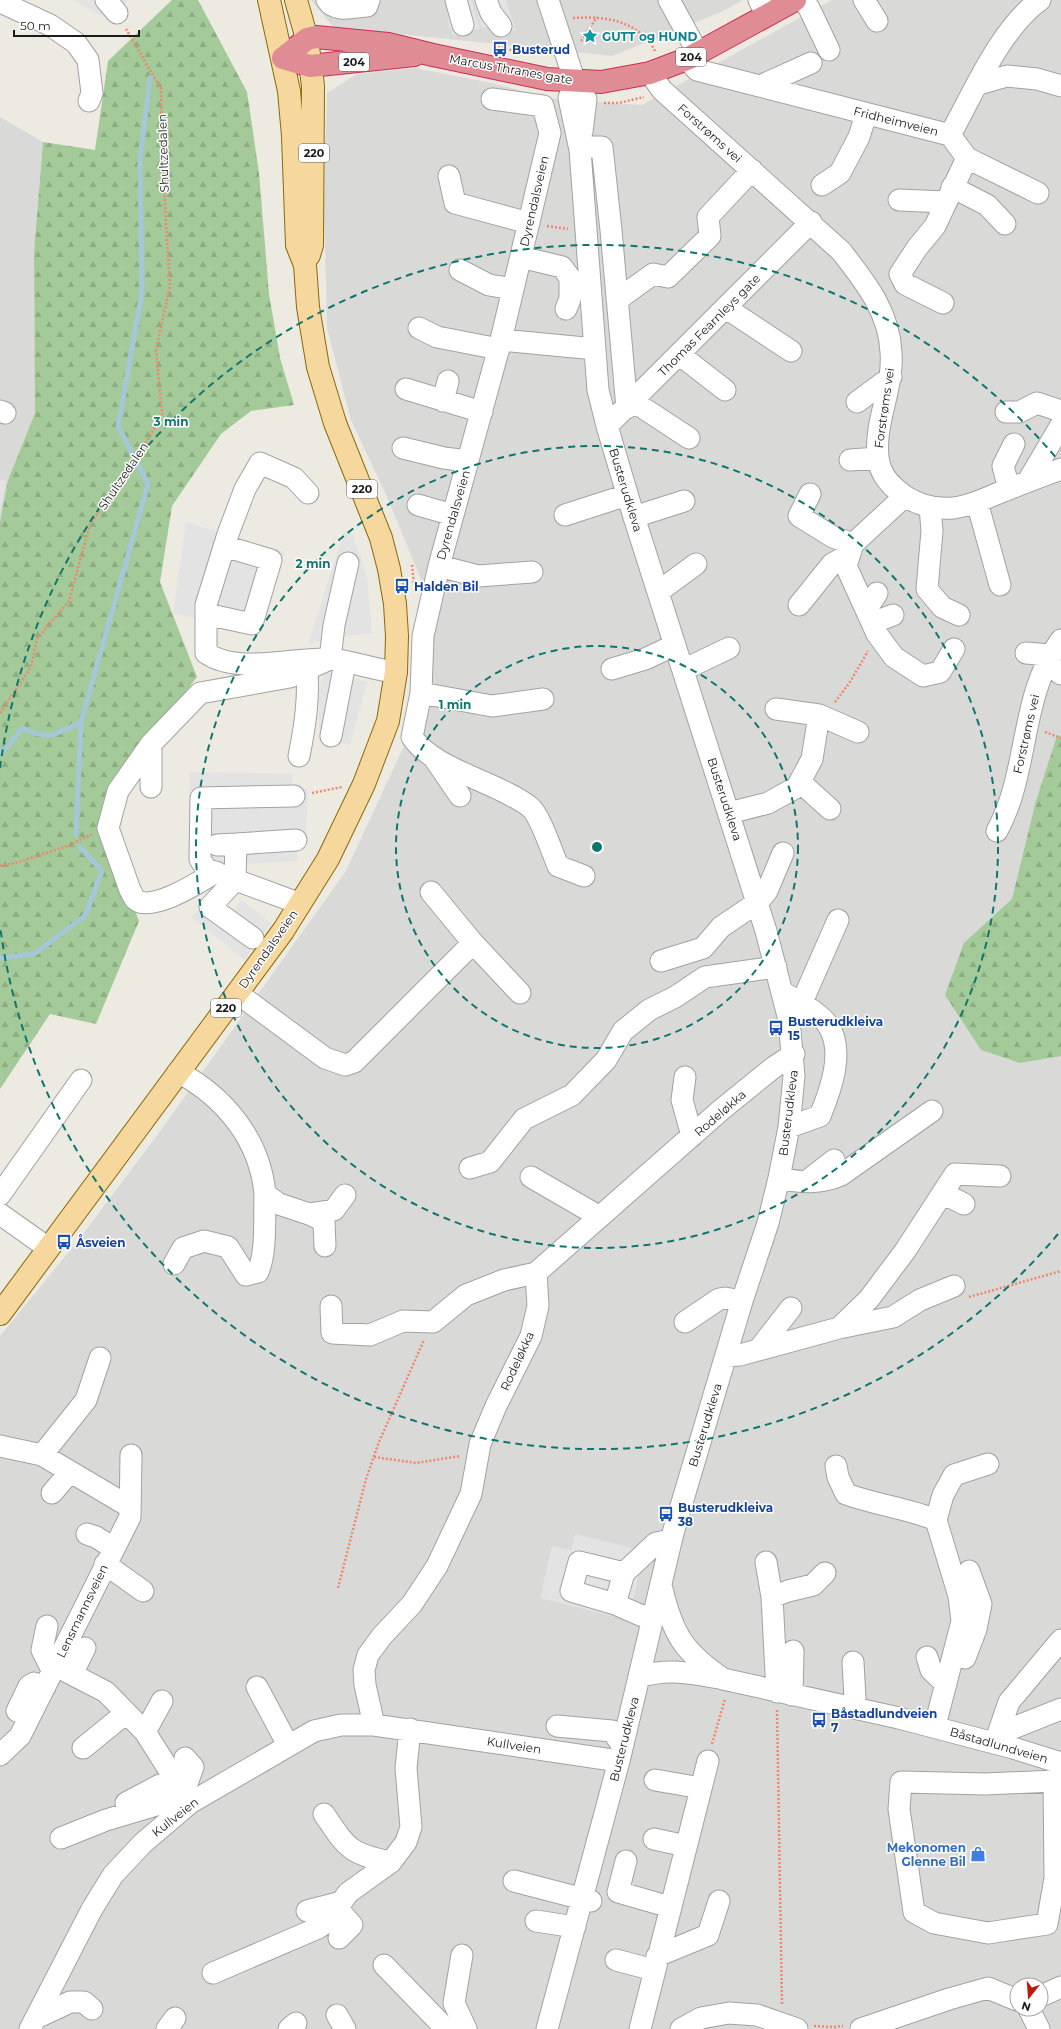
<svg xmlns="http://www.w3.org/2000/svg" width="1061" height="2029" viewBox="0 0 1061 2029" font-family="Montserrat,sans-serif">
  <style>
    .residential { fill: #d9d9d8; fill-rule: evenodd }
    .forest { fill: url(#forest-firs) }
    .parking { fill: #e3e3e3 }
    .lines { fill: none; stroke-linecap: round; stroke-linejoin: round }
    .stream { stroke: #a4c8d8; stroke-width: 5 }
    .minor-casing { stroke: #a2a2a2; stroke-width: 23 }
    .major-casing { stroke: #8b6a08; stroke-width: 24 }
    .highway-casing { stroke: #cc2d56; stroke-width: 24 }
    .path { stroke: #f1866e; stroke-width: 2.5; stroke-dasharray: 2 2; stroke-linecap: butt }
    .minor { stroke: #fff; stroke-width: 21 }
    .major { stroke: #f6d79d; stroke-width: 22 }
    .highway { stroke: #e08c95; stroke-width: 22 }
    .ring { fill: none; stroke: #0f766e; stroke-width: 2; stroke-dasharray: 7 5 }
    .labels { text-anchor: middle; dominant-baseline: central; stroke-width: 3; stroke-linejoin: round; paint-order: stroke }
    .shield { fill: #fff; stroke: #5f5f5f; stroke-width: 1 }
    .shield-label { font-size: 11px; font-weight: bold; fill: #1b1b1b }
    .culture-label { font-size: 12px; font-weight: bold; fill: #0d838f; stroke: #fff; text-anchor: start }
    .transit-label { font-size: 12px; font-weight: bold; fill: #164399; stroke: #fff; text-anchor: start }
    .street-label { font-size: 12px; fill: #1b1b1b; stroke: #fff }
    .shop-label { font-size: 12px; font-weight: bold; fill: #366cbe; stroke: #fff; text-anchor: end }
    .centre { fill: #0f766e; stroke: #fff; stroke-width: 2 }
    .ring-label { font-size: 12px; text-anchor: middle; font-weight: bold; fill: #0f766e; stroke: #fff; stroke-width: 3; stroke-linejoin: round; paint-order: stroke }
  </style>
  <defs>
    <pattern id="forest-firs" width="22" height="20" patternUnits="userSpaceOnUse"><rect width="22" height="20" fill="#a3ca98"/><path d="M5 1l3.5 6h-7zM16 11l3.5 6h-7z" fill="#8cad82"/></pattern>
  </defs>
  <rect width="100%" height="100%" fill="#eceae1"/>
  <!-- residential -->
  <path class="residential" d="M311 0H743L721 12 612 56 333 27Z
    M832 0H1061V2029H0V1336L80 1238 161 1130 346 871 422 707 435 613 387 497 351 420 327 328 324 206 327 93 357 74 415 68 487 82 554 99 642 105ZM1017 1985H1041V2009H1017Z
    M0 117 43 142 34 252 35 413 8 480 0 522Z"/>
  <!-- forest -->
  <path class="forest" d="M172 0H198L247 92 259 173 269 294 280 358 294 405 251 411 221 434 172 506 160 582 197 677 103 801 109 845 139 921 96 1024 50 1014 0 1089V522L8 480 35 413 34 252 43 142 95 150 108 61Z
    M1057 736H1061V1056L1020 1063 981 1050 945 995 964 943 1012 899 1036 801Z"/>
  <!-- parking -->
  <path class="parking" d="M72 0H128L111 21Z
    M446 0H471L480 29 454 35 449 27Z
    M473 0H506L516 30 497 36 494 25 482 28Z
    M0 479 6 481 0 511Z
    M186 522 285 552 258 635 173 613Z
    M344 532 353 534 367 578 372 634 352 635 308 644Z
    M324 672 367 682 350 745 319 739V691Z
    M189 772 293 774 292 788 308 789 305 847 297 849 298 861 195 867Z
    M210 900 232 913 241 900 271 923 245 960 191 917Z
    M575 1534 645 1551 628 1620 540 1598 552 1546 571 1550Z"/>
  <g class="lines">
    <!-- stream -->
    <path class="stream" d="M0 753 8 746 22 728C52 741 52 735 81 722
      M76 835 81 722 148 484 118 426 142 293 140 159 150 78
      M0 958 34 954 85 916 102 871 80 847"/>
    <defs>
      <path id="minor" d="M106 0 117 13
        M327 0C335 13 354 7 367 6L369 0
        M456 0 463 25
        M486 0 491 13 501 26
        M548 0 575 82 586 99 582 132
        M669 0 698 53
        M759 0 767 15
        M803 0 809 8 829 50
        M864 0 877 21
        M5 4 50 25 76 43 88 60 92 93 89 101
        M687 59 697 70 950 135C974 92 1000 29 1040 0
        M650 73 662 90 841 251C865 282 889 311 891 352 894 388 874 422 878 457 879 470 887 482 897 490 911 503 933 510 953 508 971 506 988 497 1004 491 1023 483 1042 476 1061 469
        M979 84 1007 76 1037 79 1061 86
        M760 86 811 63
        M492 99 543 106 550 133 501 340 439 566 423 636 421 693 412 737C434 770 498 782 530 807 540 815 552 852 558 866L584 876
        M580 147H602L611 230 627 408
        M967 158 1038 193
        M449 176 455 203 529 223
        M822 185 840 173 859 137 866 114
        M952 187 987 205 1005 224
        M899 200 945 202
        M521 257 562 267 570 278V299L566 309
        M460 270 489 285 513 289
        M617 300 653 274 668 277 710 236 708 217 752 170
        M943 303 905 284 900 274 917 248 935 226 967 158 950 135
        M726 308 791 351
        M419 328 437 337 499 349
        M501 340 595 349
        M680 355 725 390
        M406 389 482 412
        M443 401 448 381
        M634 402 689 438
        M857 402 891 377
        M0 411 5 413
        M1006 412H1019L1037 403 1061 411
        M607 426 811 222
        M403 448 444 458 468 461
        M850 460 878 458
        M1028 481 1061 425
        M1009 489 1003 466 1014 444
        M308 493 294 478 260 463 245 489 228 534 206 605V653C238 675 293 657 330 659 352 661 374 670 396 672
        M810 494 799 516 833 537 853 544
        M904 497 853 544 846 566 877 634 894 657 923 676 940 672 954 649
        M977 502 1000 585
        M418 505 453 515
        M930 507 932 531 927 589 942 607 959 615
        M565 515 627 495
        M634 517 684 501
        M439 566 478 576 532 572
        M658 592 696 564
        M799 605 832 564 850 554
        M866 610 877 593
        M206 614 252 624 271 560 224 546
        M872 623 893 615
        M1026 653 1050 655
        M330 659 334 625 348 563
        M1046 662 1061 674
        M612 669 645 659 675 645
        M683 670 729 648
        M421 693 492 706 543 699
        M819 715 858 732
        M331 736 345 663
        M151 744V787
        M299 756C305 726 309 700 307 669
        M434 758 460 796
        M800 782 830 809
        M294 796 201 798 200 859 206 869 290 900 299 905
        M729 813 768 803 797 787 812 759 819 715 776 709
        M997 831C1030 771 1019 696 1061 640
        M217 845 236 844
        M216 872C201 881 150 914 135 899 133 897 132 893 130 890L108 828 118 791 151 744 200 693 290 677 330 659
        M431 892 473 943
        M253 938 210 907 235 880 236 844 296 840
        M661 961 703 948 721 927 758 902 767 891 783 853
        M237 993 325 1058 345 1065 354 1062 473 943 520 993
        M784 993C795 999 821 1014 828 1025 845 1051 831 1089 820 1116L789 1127
        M794 1013 802 1002 838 920
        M178 1072C225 1097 260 1140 265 1194L279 1204 309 1214 334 1210 345 1195
        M685 1077 682 1100 692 1136
        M470 1168 490 1162 524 1119 572 1095 606 1060 623 1031 649 1010 675 997 705 977 776 967
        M531 1177 600 1217
        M779 1178C801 1183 821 1184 841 1175L932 1111
        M807 1181 834 1160
        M0 1195 81 1080
        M940 1198 948 1196 964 1204
        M0 1214 48 1248
        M309 1214 324 1221 325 1246
        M174 1264 183 1248 204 1241 228 1247 246 1275 258 1272C267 1251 264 1217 265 1194
        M331 1306 332 1333 370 1335 403 1321 433 1322 466 1295 504 1280 536 1273 721 1110 774 1067 794 1054
        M685 1322 719 1299 725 1298 742 1301
        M839 1328 869 1299 905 1251 955 1174 1000 1176
        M759 1349 791 1308
        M726 1356 740 1355 839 1328 893 1317 920 1300 954 1286
        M100 1358 86 1400 42 1455 130 1507
        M0 1446 42 1455
        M836 1466 838 1477 846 1494C876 1505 907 1508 936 1520
        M52 1493 70 1472
        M87 1534 96 1537 113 1548
        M766 1562 772 1597 777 1692
        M105 1564 143 1591
        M624 1573 656 1543 671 1540
        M662 1589C673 1635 684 1652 723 1679L899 1718 1013 1748 1061 1763
        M772 1597 788 1591 813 1585 825 1573
        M615 1604 624 1573 579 1562 571 1591 615 1604 640 1615 653 1618
        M47 1626 42 1650 53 1672
        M927 1657 931 1670 946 1684
        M965 1658 976 1629 981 1604 969 1571
        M56 1666 106 1692 145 1732 190 1803
        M72 1674 85 1648
        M639 1677C668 1668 689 1673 719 1678
        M257 1687 288 1745
        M792 1695 793 1651
        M851 1708 855 1698 853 1662
        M17 1711 29 1686 34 1683 45 1687
        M374 1725 365 1685 364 1670 368 1655 382 1636 412 1604 437 1566 471 1494 480 1444 496 1406 531 1336 538 1306 536 1273
        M557 1726 612 1731 622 1745
        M933 1727 937 1718 962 1621 959 1596 936 1520 943 1495 954 1475 988 1464
        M145 1732 162 1701
        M998 1734 1061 1709
        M993 1743 998 1734 1009 1702 1061 1640
        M83 1748 126 1713
        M0 1755 20 1736 130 1517 131 1455
        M655 1780 701 1788
        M1054 1781 1055 1878 1047 1924 988 1933 934 1923 914 1912 899 1809 901 1782 986 1784 1054 1781 1061 1778
        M184 1792 193 1767 185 1758
        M126 1803 160 1785 188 1802
        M324 1814C347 1848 349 1854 391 1862
        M61 1838 106 1820 170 1801 190 1803
        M654 1839 686 1846
        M626 1861 618 1892 670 1907
        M514 1881 591 1901
        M337 1908 352 1925 339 1938
        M307 1911 342 1902
        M536 1921 575 1927
        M462 1955 454 2003 466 2029
        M657 1956 708 1935 719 1901
        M616 1960 654 1970
        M384 1965 446 2029
        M213 1973 318 1928 327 1922 348 1893 391 1862 406 1842 411 1827 406 1768 410 1729
        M1041 1996 1061 1987
        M1029 2009 1039 2029
        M337 2015 345 2029
        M36 2018 70 2002H84L92 2009
        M30 2029 92 1909 113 1875 143 1843 190 1803 314 1731 341 1725H374L619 1761
        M167 2029 175 2018
        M289 2029 296 2023
        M547 2029 619 1761 673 1533 742 1301 768 1223 779 1178 789 1127 794 1076 789 1020 766 931 634 517 607 426 598 390 580 150 569 98 575 82
        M640 2029 708 1761
        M681 2029 701 2018 729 2013 757 2015 797 2029
        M861 2029 949 1999 988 1988 1017 2000"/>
      <path id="major" d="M296 0 307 39 313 86 312 245 309 255
        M0 1314 283 931 328 859 364 784 388 721 396 672 397 636 395 604 389 569 381 538 335 423 318 367 308 307 305 265 297 245 293 136 289 91 269 0"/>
      <path id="highway" d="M283 58 307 39 316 37 388 44 433 55 547 79 601 82 650 73 687 59 795 0
        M283 58 310 66 414 55"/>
    </defs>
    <!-- minor casing -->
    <use href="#minor" class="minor-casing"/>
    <!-- major casing -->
    <use href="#major" class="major-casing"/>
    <!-- highway casing -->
    <use href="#highway" class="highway-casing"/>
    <!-- path -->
    <path class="path" d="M573 18C605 16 638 20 655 51
      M581 41 597 17
      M498 46 514 51
      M604 103H619L644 97
      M547 226 568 229
      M412 565 414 584
      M835 702 850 682 868 651
      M0 713 31 667 37 639 69 601 90 524 138 457 162 414 156 350 170 285 162 158 161 89 126 29
      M1045 732 1061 738
      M312 793 342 787
      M0 866 19 862 70 845 92 834
      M969 1297 1061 1271
      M374 1457 416 1463 460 1456
      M338 1588 366 1479 379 1442 424 1340
      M777 1710 782 2005
      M712 1744 725 1699
      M814 2026 833 2027 843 2026"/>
    <!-- minor -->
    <use href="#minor" class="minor"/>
    <!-- major -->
    <use href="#major" class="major"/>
    <!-- highway -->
    <use href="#highway" class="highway"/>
  </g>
  <!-- distance rings -->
  <g class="ring">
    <circle cx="597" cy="847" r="201"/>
    <circle cx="597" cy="847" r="401"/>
    <path d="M1058 1234A602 602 0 0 1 0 926M0 768A602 602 0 0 1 1058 460"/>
  </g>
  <!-- icons -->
  <defs>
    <symbol id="sight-bare" viewBox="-9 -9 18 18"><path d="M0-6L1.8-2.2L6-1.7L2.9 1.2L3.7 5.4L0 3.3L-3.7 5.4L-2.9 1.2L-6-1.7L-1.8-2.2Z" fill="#0f9aa8" stroke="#fff" stroke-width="2.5" paint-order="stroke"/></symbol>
    <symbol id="bus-bare" viewBox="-9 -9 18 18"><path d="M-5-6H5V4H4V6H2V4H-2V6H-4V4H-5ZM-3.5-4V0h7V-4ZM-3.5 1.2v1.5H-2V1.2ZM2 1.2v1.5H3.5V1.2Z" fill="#1a4fb4" stroke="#fff" stroke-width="2.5" paint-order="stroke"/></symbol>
    <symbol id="shop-bare" viewBox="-9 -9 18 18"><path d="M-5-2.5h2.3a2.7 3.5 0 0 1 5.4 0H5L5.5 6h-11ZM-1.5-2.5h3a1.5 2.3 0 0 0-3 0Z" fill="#3f7fe0" stroke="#fff" stroke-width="2.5" paint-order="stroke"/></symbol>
  </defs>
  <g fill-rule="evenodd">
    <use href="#sight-bare" x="579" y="25" width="22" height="22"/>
    <use href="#bus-bare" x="489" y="38" width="22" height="22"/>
    <use href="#bus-bare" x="391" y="575" width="22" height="22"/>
    <use href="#bus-bare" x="765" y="1017" width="22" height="22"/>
    <use href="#bus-bare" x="53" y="1231" width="22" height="22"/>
    <use href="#bus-bare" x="655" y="1503" width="22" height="22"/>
    <use href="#bus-bare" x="808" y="1709" width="22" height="22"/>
    <use href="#shop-bare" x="967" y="1843" width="22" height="22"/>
  </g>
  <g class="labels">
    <!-- shield labels -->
    <g class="shield">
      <rect x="676" y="48" width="30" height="18" rx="3"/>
      <rect x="339" y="53" width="30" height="18" rx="3"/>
      <rect x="299" y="144" width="30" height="18" rx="3"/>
      <rect x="347" y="480" width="30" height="18" rx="3"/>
      <rect x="211" y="999" width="30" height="18" rx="3"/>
    </g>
    <g class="shield-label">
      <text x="691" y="57">204</text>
      <text x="354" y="62">204</text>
      <text x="314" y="153">220</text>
      <text x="362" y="489">220</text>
      <text x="226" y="1008">220</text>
    </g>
    <!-- culture labels -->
    <g class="culture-label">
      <text x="602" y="36">GUTT og HUND</text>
    </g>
    <!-- transit labels -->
    <g class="transit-label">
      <text x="512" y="49">Busterud</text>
      <text x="414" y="586">Halden Bil</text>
      <text x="788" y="1021">Busterudkleiva<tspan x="788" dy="14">15</tspan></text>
      <text x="76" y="1242">Åsveien</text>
      <text x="678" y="1507">Busterudkleiva<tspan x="678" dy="14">38</tspan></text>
      <text x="831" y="1713">Båstadlundveien<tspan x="831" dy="14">7</tspan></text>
    </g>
    <!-- street labels -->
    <g class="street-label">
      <text transform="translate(511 69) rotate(10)">Marcus Thranes gate</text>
      <text transform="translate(896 121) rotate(14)">Fridheimveien</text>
      <text transform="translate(710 133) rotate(42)">Forstrøms vei</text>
      <text transform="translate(163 153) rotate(-92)">Shultzedalen</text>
      <text transform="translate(534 201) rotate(-77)">Dyrendalsveien</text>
      <text transform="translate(709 325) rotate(-45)">Thomas Fearnleys gate</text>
      <text transform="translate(884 408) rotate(-82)">Forstrøms vei</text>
      <text transform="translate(123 476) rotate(-56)">Shultzedalen</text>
      <text transform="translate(626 490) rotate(73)">Busterudkleva</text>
      <text transform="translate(453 515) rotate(-74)">Dyrendalsveien</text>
      <text transform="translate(1026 734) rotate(-77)">Forstrøms vei</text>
      <text transform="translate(725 799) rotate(72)">Busterudkleva</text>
      <text transform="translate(268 949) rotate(-55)">Dyrendalsveien</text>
      <text transform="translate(720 1113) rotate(-41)">Rodeløkka</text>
      <text transform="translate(788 1113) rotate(-83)">Busterudkleva</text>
      <text transform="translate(517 1361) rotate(-65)">Rodeløkka</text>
      <text transform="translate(705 1425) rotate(-73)">Busterudkleva</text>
      <text transform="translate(82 1611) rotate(-64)">Lensmannsveien</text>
      <text transform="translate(624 1739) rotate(-76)">Busterudkleva</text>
      <text transform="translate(514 1745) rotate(9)">Kullveien</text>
      <text transform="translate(999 1745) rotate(16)">Båstadlundveien</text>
      <text transform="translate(175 1817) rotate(-38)">Kullveien</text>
    </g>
    <!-- shop labels -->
    <g class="shop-label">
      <text x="966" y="1847">Mekonomen<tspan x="966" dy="14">Glenne Bil</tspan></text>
    </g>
  </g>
  <circle cx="597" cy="847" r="6" class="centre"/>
  <g class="ring-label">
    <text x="171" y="426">3 min</text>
    <text x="313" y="568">2 min</text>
    <text x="455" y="709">1 min</text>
  </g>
  <!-- north arrow -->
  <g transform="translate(1029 1997) rotate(197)"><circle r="19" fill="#ffffff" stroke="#a4a4a4"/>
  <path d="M0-3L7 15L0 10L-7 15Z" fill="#bc1a0b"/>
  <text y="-6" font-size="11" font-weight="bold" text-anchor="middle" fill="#1b1b1b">N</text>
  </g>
  <!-- scale -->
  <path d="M14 30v6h125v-6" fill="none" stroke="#1b1b1b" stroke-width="2"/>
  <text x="20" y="30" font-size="12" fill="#1b1b1b" stroke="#ffffff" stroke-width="3" paint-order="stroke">50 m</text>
</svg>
